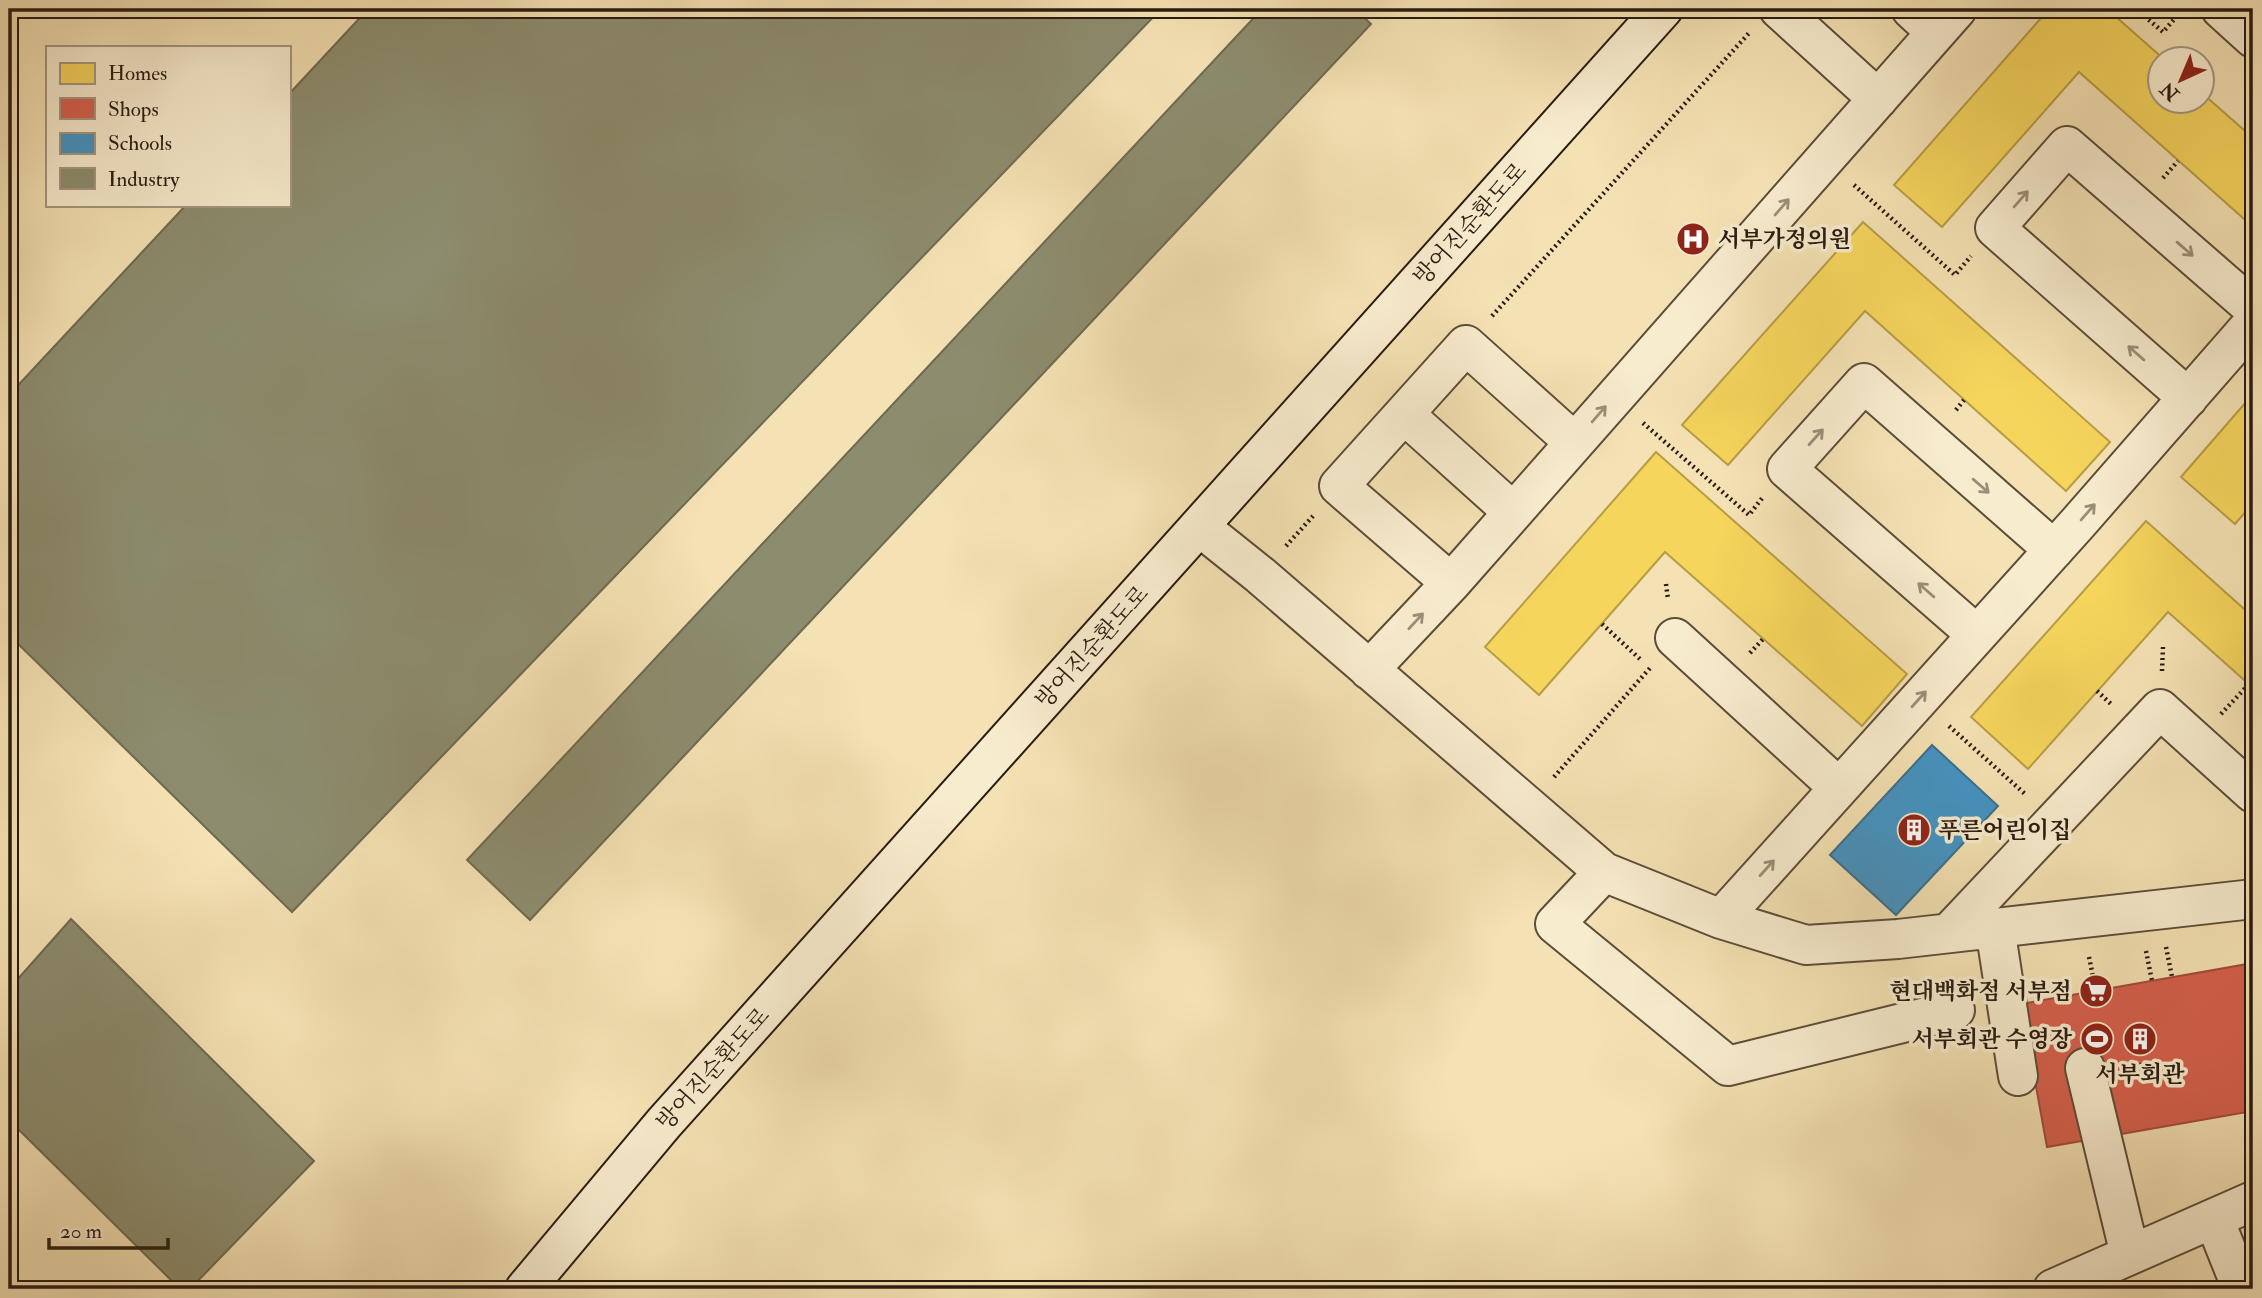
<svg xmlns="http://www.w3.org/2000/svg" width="2262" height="1298" viewBox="0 0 2262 1298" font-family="'IM FELL Double Pica','Noto Serif KR',serif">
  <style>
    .homes { fill: #f6d55c; stroke: #b89d46; stroke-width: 2 }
    .shops { fill: #d6604d; stroke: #a24b3b; stroke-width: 2 }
    .schools { fill: #4393c3; stroke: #3b6f8e; stroke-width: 2 }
    .industry { fill: #8c8c6e; stroke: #6e6a52; stroke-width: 2 }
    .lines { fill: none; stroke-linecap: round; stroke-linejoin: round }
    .minor-casing { stroke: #5c4d3a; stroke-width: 42 }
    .secondary-casing { stroke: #291b11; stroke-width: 42 }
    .path { stroke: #291b11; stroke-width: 4.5; stroke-dasharray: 2 3.5; stroke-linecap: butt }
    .minor { stroke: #f8ecce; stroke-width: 38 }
    .secondary { stroke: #f8ecce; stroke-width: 38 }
    .oneway { stroke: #9b8e79 }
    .labels { text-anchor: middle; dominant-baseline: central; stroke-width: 7; stroke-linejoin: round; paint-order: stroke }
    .street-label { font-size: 23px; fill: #291b11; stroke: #f8ecce }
    .poi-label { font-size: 23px; font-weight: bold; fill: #291b11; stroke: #f8ecce; text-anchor: start }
  </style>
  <rect width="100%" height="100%" fill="#f5e2b4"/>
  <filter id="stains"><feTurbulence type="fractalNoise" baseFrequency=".00286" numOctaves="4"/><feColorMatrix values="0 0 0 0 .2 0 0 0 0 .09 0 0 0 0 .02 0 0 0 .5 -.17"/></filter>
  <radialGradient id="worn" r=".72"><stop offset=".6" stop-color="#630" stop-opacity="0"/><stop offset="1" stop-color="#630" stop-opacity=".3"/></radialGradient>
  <!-- homes -->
  <path class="homes" d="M2049 9H2107L2165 60H2160V102H2202V93L2253 138V227L2079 72 1942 227 1894 185Z
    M1863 222 2110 442 2066 491 1865 311 1728 465 1682 425Z
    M2253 394V503L2235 524 2181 477Z
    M1656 452 1907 674 1862 726 1665 552 1539 695 1485 647Z
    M2146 521 2253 617V688L2168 612 2028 769 1971 717Z"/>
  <!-- shops -->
  <path class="shops" d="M2253 963V1111L2047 1147 2021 1004Z"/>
  <!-- schools -->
  <path class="schools" d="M1932 745 1998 806 1896 915 1830 855Z"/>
  <!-- industry -->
  <path class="industry" d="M368 9H1161L292 912 9 635V395L186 205H289V94Z
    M1262 9H1355L1371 24 530 920 467 860Z
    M71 919 314 1161 190 1289H180L9 1120V989Z"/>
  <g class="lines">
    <defs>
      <path id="minor" d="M1779 9 1878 99
        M1911 9 1936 32
        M2221 9 2253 38
        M2188 398 1995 228 2067 146 2253 308
        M1404 414 1513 512
        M1200 527 1260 575 1604 872 1721 919 1806 945 1898 939 2253 899
        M1451 583 1339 486 1466 345 1574 442
        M1977 635 1787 469 1864 383 2054 550
        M1675 638 1839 788
        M1369 670 1451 583 1957 9
        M1604 872 1555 924 1728 1066 1955 1010
        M1721 919 2078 523 2253 323
        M1995 928 2018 1076
        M1949 933 2160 709 2253 793
        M2085 1068 2130 1255
        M2214 1219 2242 1289
        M2053 1289 2253 1201"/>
      <path id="secondary" d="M525 1289 664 1123 1663 9"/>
    </defs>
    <!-- minor casing -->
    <use href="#minor" class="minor-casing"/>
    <!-- secondary casing -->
    <use href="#secondary" class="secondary-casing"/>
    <!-- path -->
    <path class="path" d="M2136 9 2163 32 2183 9
      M2163 178 2178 161
      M1854 185 1955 275 1971 256
      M1492 316 1750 32
      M1956 410 1964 400
      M1643 423 1749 515 1763 497
      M1286 546 1313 516
      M1666 584 1668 599
      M1602 624 1640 659
      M1750 653 1763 639
      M2162 671 2163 647
      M2097 691 2112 705
      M2221 714 2249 684
      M1949 726 2025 794
      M1554 777 1650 668
      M2166 947 2172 977
      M2146 951 2152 981
      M2089 957 2096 991
      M2123 1066 2142 1065"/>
    <!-- minor -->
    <use href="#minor" class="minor"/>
    <!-- secondary -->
    <use href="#secondary" class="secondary"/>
  </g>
  <!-- one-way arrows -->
  <defs><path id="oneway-shaft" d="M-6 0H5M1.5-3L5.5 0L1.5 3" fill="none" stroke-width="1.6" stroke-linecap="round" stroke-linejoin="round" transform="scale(1.75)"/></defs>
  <g class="oneway">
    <use href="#oneway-shaft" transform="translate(2021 199) rotate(-49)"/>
    <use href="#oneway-shaft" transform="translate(1782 207) rotate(-49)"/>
    <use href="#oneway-shaft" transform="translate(2185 249) rotate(41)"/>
    <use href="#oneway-shaft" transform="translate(2136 353) rotate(-139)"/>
    <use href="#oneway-shaft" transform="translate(1599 414) rotate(-49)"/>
    <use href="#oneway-shaft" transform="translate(1816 437) rotate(-48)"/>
    <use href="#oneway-shaft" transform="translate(1981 486) rotate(41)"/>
    <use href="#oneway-shaft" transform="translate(2088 512) rotate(-49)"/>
    <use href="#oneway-shaft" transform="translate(1926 590) rotate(-139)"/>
    <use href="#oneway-shaft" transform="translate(1416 621) rotate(-47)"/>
    <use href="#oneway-shaft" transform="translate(1919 699) rotate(-48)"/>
    <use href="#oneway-shaft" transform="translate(1767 868) rotate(-48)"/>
  </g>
  <!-- icons -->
  <defs>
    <symbol id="hospital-disc" viewBox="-11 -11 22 22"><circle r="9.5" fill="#8f2418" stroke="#f8ecce"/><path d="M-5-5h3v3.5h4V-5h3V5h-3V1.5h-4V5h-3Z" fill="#fff"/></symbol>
    <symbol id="building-disc" viewBox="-11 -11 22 22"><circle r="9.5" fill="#8f2418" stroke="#f8ecce"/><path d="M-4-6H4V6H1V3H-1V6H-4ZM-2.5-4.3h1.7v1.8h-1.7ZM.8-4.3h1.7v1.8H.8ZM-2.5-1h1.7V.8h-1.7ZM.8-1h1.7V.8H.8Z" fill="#fff"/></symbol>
    <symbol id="supermarket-disc" viewBox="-11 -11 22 22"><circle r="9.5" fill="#8f2418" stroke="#f8ecce"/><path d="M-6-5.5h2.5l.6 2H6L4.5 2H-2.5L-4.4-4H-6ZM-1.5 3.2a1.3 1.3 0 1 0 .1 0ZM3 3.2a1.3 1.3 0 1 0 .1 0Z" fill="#fff"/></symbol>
    <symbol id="stadium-disc" viewBox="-11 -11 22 22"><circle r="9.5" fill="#8f2418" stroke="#f8ecce"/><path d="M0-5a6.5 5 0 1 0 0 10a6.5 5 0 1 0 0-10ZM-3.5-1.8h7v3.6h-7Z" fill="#fff"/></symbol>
  </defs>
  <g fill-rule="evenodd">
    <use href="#hospital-disc" x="1674" y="220" width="38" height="38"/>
    <use href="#building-disc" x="1895" y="811" width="38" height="38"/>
    <use href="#supermarket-disc" x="2077" y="972" width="38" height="38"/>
    <use href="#stadium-disc" x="2078" y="1020" width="38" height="38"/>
    <use href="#building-disc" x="2121" y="1020" width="38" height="38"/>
  </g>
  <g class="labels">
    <!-- street labels -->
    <g class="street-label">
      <text transform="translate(1470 224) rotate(-48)">방어진순환도로</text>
      <text transform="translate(1092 647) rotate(-48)">방어진순환도로</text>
      <text transform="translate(713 1069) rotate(-48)">방어진순환도로</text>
    </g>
    <!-- poi labels -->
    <g class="poi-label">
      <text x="1718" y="239">서부가정의원</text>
      <text x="1938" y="830">푸른어린이집</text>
      <text x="2072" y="991" text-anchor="end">현대백화점 서부점</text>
      <text x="2072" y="1039" text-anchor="end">서부회관 수영장</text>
      <text x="2140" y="1074" text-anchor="middle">서부회관</text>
    </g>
  </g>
  <!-- margin -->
  <rect width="2262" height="1298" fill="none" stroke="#f5e2b4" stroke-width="35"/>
  <rect x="10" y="10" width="2241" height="1277" fill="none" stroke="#291b11" stroke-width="3.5"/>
  <rect x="18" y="18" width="2227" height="1263" fill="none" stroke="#291b11" stroke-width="2"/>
  <!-- legend -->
  <rect x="46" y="46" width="245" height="161" fill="#f8ecce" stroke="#a59882" stroke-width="2"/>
  <rect x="60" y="63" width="35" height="21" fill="#f6d55c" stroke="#a59882" stroke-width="2"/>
  <text x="108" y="80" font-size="21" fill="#291b11">Homes</text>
  <rect x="60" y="98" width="35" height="21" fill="#d6604d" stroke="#a59882" stroke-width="2"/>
  <text x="108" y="116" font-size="21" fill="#291b11">Shops</text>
  <rect x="60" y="133" width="35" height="21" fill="#4393c3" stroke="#a59882" stroke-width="2"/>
  <text x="108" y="150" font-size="21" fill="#291b11">Schools</text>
  <rect x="60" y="168" width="35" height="21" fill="#8c8c6e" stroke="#a59882" stroke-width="2"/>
  <text x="108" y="186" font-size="21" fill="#291b11">Industry</text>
  <!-- north arrow -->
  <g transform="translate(2181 80) rotate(224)"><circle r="33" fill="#f8ecce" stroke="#a59882" stroke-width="2"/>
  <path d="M0-5L12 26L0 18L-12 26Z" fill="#8f2418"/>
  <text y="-10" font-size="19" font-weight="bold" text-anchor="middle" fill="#291b11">N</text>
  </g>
  <!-- scale -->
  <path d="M49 1238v10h119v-10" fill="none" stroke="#291b11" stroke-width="3.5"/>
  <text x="60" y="1238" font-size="21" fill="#291b11" stroke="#f8ecce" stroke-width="5" paint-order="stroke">20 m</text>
  <rect width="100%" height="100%" filter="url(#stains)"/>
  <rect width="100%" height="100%" fill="url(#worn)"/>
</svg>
